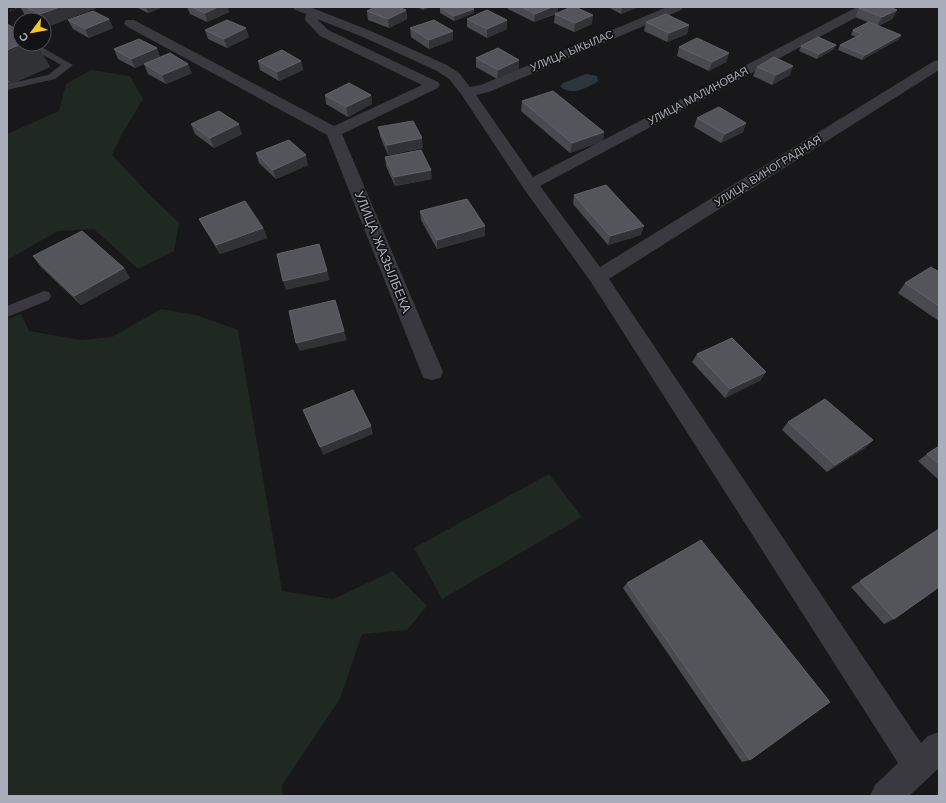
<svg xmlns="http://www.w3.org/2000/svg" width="946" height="803" viewBox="0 0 946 803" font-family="'Work Sans',sans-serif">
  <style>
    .green { fill: #1f2821 }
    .water { fill: #2d363e }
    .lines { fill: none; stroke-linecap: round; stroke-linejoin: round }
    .path { stroke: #3f4046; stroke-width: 1.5; stroke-dasharray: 1 2; stroke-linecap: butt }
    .service { fill: #39393f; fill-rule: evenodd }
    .minor { fill: #39393f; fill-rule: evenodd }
    .wall { fill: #494a4f }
    .shaded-wall { fill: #313235 }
    .building { fill: #54555b; stroke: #61636a }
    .labels { text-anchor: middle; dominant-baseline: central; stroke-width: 3.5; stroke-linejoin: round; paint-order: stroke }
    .far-street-label { font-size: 11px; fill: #aaaeba; stroke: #131315 }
    .street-label { font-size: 13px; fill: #aaaeba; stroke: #131315 }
  </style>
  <rect width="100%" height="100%" fill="#18181a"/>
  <!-- green -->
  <path class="green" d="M91 70 130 76 143 99 122 134 112 155 148 193 179 223 174 251 138 269 94 229 58 231 7 260V134L59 111 66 84Z
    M161 309 196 315 238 330 282 591 333 599 393 571 427 606 407 630 362 634 340 699 282 785 283 796H7V319L21 314 29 331 81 340 112 337Z
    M549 474 582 517 442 599 414 548Z"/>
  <!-- water -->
  <path class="water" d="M586 74 597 76 598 81C588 88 570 97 560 86L563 83Z"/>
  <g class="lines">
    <!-- path -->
    <path class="path" d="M7 12 20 7"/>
    <!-- service -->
    <path class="service" d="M24 44H36L73 65 55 79 7 90V84L48 75 61 65Z
      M44 291 49 292 51 296 49 300 7 317V306Z"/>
    <!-- minor -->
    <path class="minor" d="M293 7H310L371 31 447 65 459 73 470 87 481 85 667 7H683L681 10 489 92 476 95 533 177 857 7H872L870 10 540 186 600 267 934 61 939 60V70L609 279 921 743 928 736 939 732V768L909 796H870L875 785 898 763 591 282 524 189 461 94 449 79 437 71 363 37 317 19 328 30 438 82 440 85 438 88 342 134 443 372 440 378 432 380 424 378 421 372 327 135 126 26 124 23 126 20H134L334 126 422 85 320 36 305 20 306 14 295 10Z"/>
  </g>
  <!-- wall -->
  <path class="wall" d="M20 7H99L47 27 44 26V20H34L25 15Z
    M136 7H163L148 13Z
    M187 7H227L229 12 207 22 190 14Z
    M416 7H429L424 10Z
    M508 7H558L557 13 592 24 574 32 554 23 555 14H556L534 22 508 9Z
    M608 7H639L621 14Z
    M440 8 474 13 454 21 440 13Z
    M859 8 897 10 892 19 878 26 901 35 899 39 862 60 838 50 840 45 856 37 851 35 853 30 868 22 855 17Z
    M406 10 407 19 389 28 368 20 367 11Z
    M109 19 113 28 89 38 73 29 68 20Z
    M467 19 507 29 487 38 467 27Z
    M646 22 689 25 687 34 667 42 644 31Z
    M7 24 20 44H37L50 67 11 84 7 82Z
    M410 28 453 40 429 49 411 37Z
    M205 30 249 37 227 48 208 39Z
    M801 46 834 49 817 59 799 51Z
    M679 47 729 53 726 62 709 71 677 56Z
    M157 48 160 57 192 73 166 84 148 74 144 64 135 68 118 59 114 49Z
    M476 58 519 69 497 79 476 67Z
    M258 61H301L303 70 279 81 260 70Z
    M757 67 790 75 772 85 753 76Z
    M325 95H371L372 104 348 117 326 104Z
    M522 101 604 132 603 141 570 153 521 111Z
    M697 118 746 123 743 132 721 143 694 127Z
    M191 124 242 134 214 148 195 134Z
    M378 127 423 148 388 155 380 136Z
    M256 153 308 165 276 179 259 163Z
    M385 157 432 179 395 186 386 166Z
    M574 195 641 235 608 245 573 204Z
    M420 211 485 236 437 249 421 220Z
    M199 219 263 228 267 238 220 254 204 228Z
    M33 256 124 268 130 278 81 305 40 266Z
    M939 272V321L898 293 905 283Z
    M697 354 761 380 725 398 692 362Z
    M788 422 873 440 865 448 827 472 782 430Z
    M939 446V480L918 461 927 454Z
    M939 529 894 619 884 624 851 587Z
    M627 583 750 760 742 762 623 588Z"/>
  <!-- shaded-wall -->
  <path class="shaded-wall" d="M60 7H99L47 27 44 22V20H43L40 14Z
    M146 7H163L148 13Z
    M218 7H227L229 12 207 22 205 13Z
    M424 7H429L424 10Z
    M552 7H558L557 13 534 22 535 14Z
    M622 7H639L621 14Z
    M474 9V13L454 21V16Z
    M406 10 407 19 389 28 388 19Z
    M897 10 892 19 877 26 882 17Z
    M593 15 592 24 574 32 575 23Z
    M109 19 113 28 89 38 85 29Z
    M507 20V29L487 38V29Z
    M689 25 687 34 667 42 669 33Z
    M246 28 249 37 227 48 224 39Z
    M453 31V40L429 49V40Z
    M901 35 899 39 862 60 865 55Z
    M21 44H37L50 67 11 84 7 78V50Z
    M836 45 834 49 817 59 819 54Z
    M157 48 160 57 135 68 131 59Z
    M729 53 726 62 709 71 712 62Z
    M519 60V69L497 79 498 70Z
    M301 61 303 70 279 81 277 72Z
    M188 64 192 73 166 84 162 75Z
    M793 66 790 75 772 85 776 75Z
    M371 95 372 104 348 117 346 107Z
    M746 123 743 132 721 143 725 134Z
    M239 124 242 134 214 148 210 138Z
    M604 132 603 141 570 153 572 143Z
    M422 138 423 148 388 155 387 145Z
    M306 155 308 165 276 179 273 170Z
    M431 170 432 179 395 186 394 177Z
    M485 226V236L437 249V240Z
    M644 226 641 235 608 245 610 236Z
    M263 228 267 238 220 254 216 245Z
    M124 268 130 278 81 305 74 296Z
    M327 271 330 280 286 290 283 281Z
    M344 331 347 340 300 351 296 343Z
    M766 372 761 380 725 398 730 389Z
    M371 426 373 434 323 455 320 447Z
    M873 440 865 448 827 472 835 465Z"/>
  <!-- building -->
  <path class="building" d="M26 7H60L40 14Z
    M191 7H218L205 13Z
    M375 7H398L406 10 388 19 367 11Z
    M443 7H471L474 9 454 16 440 8Z
    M522 7H552L535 14Z
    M571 7H575L593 15 575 23 555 14Z
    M861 7H890L897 10 882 17 859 8Z
    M487 10 507 20 487 29 467 19Z
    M93 11 109 19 85 29 68 20Z
    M666 14 689 25 669 33 646 22Z
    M227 20 246 28 224 39 205 30Z
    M434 20 453 31 429 40 410 28Z
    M869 22 901 35 865 55 840 45 862 34 853 30Z
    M7 24 20 31V44H21L7 50Z
    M818 37 836 45 819 54 801 46Z
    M697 38 729 53 712 62 679 47Z
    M139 39 157 48 131 59 114 49Z
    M498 48 519 60 498 70 476 58Z
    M282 50 301 61 277 72 258 61Z
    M170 53 188 64 162 75 144 64Z
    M774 57 793 66 776 75 757 67Z
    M349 83 371 95 346 107 325 95Z
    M553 91 604 132 572 143 522 101Z
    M719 107 746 123 725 134 697 118Z
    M219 111 239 124 210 138 191 124Z
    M413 121 422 138 387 145 378 127Z
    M289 140 306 155 273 170 256 153Z
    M421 150 431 170 394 177 385 157Z
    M606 185 644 226 610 236 574 195Z
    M467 199 485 226 437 240 420 211Z
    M245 201 263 228 216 245 199 219Z
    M82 231 124 268 74 296 33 256Z
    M319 244 327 271 283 281 277 254Z
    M931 267 939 272V306L905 283Z
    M335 300 344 331 296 343 289 311Z
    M732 338 766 372 730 389 697 354Z
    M353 390 371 426 320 447 303 410Z
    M825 399 873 440 835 465 788 422Z
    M939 446V464L927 454Z
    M939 529V587L894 619 860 581Z
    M701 540 830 702 750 760 627 583Z"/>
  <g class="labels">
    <!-- far-street labels -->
    <g class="far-street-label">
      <text transform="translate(572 51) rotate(-23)">УЛИЦА ЫКЫЛАС</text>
      <text transform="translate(698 96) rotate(-28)">УЛИЦА МАЛИНОВАЯ</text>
      <text transform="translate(768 171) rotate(-32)">УЛИЦА ВИНОГРАДНАЯ</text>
    </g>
    <!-- street labels -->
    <g class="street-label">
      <text transform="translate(383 252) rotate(68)">УЛИЦА ЖАЗЫЛБЕКА</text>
    </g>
  </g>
  <!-- border -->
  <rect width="946" height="803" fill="none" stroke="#aaaeba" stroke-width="16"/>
  <!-- north arrow -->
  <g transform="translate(32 32) rotate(238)"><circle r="19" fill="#131315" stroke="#4f5157"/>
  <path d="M0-3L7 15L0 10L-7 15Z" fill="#f4c235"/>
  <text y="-6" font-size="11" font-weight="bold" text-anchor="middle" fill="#aaaeba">С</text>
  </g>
</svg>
